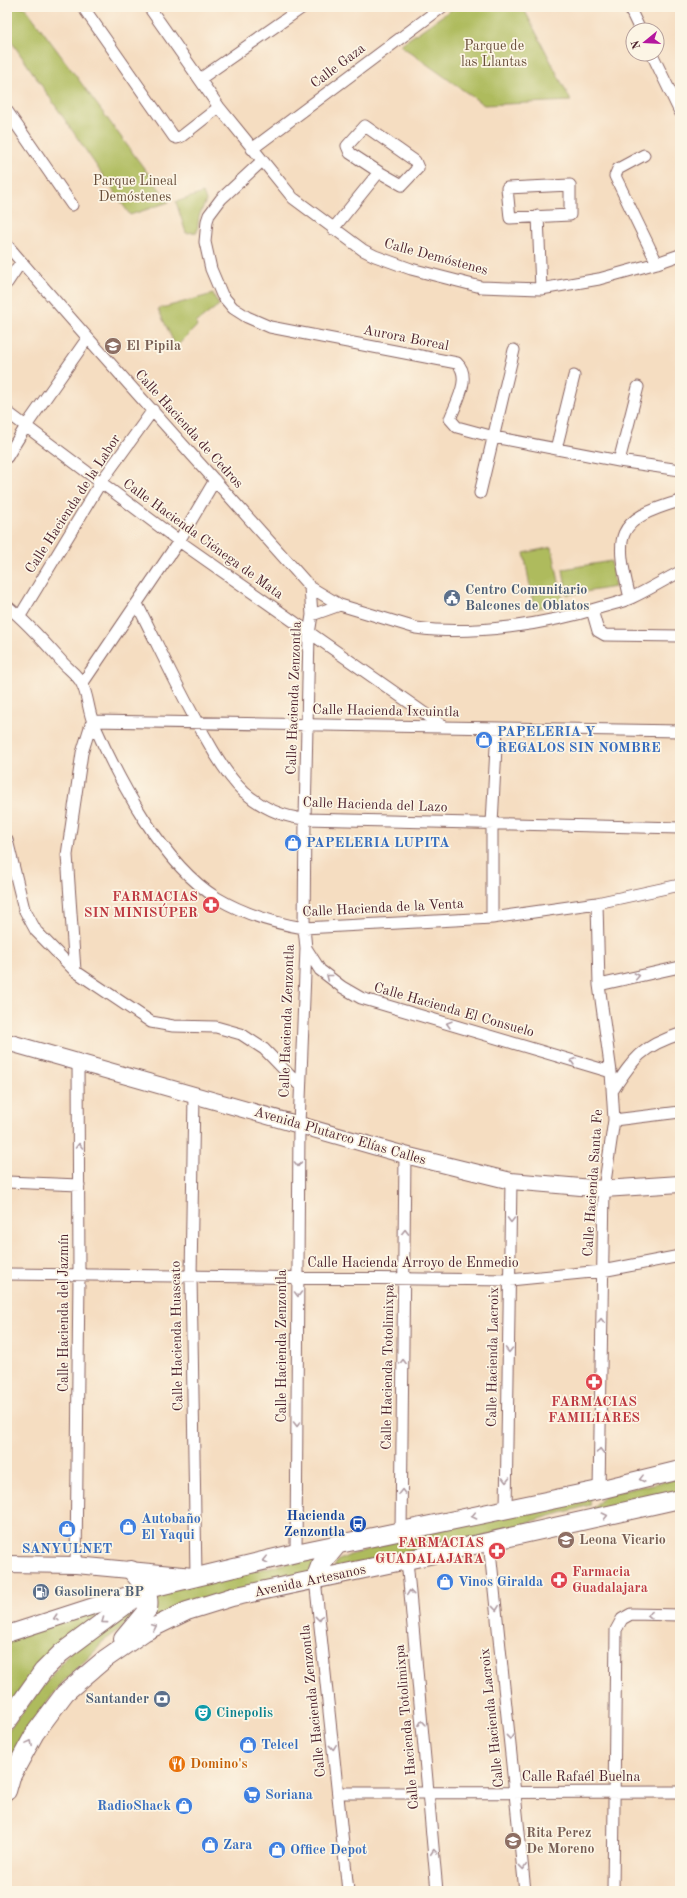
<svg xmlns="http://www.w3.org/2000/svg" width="687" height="1898" viewBox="0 0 687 1898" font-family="'Old Standard TT',serif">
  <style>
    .green { fill: #aebb5d; stroke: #7c6d44 }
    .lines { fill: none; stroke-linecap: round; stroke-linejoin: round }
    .street-casing { stroke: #866260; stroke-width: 13 }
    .secondary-casing { stroke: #866260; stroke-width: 18 }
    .primary-casing { stroke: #866260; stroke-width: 20 }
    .street { stroke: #fff; stroke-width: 11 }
    .secondary { stroke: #fff; stroke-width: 16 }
    .primary { stroke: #fff; stroke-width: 18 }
    .oneway { stroke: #ae9aa0 }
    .labels { text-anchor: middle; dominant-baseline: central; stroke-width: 3.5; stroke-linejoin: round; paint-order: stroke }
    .park-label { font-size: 14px; fill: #684e3a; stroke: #fcf5e5 }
    .street-label { font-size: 14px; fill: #4a1f2b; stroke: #fcf5e5 }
    .education-label { font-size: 14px; font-weight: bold; fill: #785e54; stroke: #fcf5e5; text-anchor: start }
    .service-label { font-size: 14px; font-weight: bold; fill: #4e5e75; stroke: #fcf5e5; text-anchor: start }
    .shop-label { font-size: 14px; font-weight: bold; fill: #366cbe; stroke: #fcf5e5; text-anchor: start }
    .health-label { font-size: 14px; font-weight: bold; fill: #be3a42; stroke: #fcf5e5; text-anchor: end }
    .transit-label { font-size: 14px; font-weight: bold; fill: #164399; stroke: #fcf5e5; text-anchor: end }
    .culture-label { font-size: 14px; font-weight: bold; fill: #0d838f; stroke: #fcf5e5; text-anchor: start }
    .food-label { font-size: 14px; font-weight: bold; fill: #c56008; stroke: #fcf5e5; text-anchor: start }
  </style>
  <rect width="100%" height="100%" fill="#fcf5e5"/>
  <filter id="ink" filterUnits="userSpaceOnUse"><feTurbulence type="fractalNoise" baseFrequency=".025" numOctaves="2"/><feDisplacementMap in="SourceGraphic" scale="8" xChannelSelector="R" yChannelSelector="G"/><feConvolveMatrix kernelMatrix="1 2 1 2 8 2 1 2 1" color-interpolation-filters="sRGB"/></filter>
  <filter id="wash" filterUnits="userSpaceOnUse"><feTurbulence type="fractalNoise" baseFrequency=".012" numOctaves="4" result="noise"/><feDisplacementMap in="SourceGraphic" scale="16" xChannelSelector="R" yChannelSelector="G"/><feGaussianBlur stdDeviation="0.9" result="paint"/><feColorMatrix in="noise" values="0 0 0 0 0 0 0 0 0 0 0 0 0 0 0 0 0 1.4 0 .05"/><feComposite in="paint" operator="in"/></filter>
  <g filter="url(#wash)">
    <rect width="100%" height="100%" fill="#f5ddc1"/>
    <!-- green -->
    <path class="green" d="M7 7H25L169 202 130 215 7 35Z
      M455 7H523L571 101 484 105 400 45Z
      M203 193 206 201 199 216 197 232 186 233 176 202Z
      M213 294 219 305 196 323 197 326 176 347 158 309Z
      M552 547 563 602 534 609 524 553Z
      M611 561 615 587 567 595 563 569Z
      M680 1478V1495L587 1512C595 1508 599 1503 604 1495Z
      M591 1496 590 1505 529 1522 517 1529 334 1568 337 1561 350 1555 411 1536Z
      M324 1555 312 1573 146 1624 155 1593Z
      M143 1605 120 1630 102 1642 98 1648 63 1682 49 1699 7 1771V1732L72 1650 124 1614Z
      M108 1606 29 1678 7 1706V1640Z"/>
  </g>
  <g filter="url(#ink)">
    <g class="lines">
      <defs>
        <path id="street" d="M83 7 174 137 177 138 182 136 219 107
          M149 7 219 107 293 198 363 250 375 256 411 269 481 287 541 289 599 279 657 263 680 255
          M629 7 640 30
          M652 54 680 112
          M200 79 303 7
          M7 111 72 205
          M252 149 442 7
          M644 155 618 169 615 176 657 263
          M262 161 221 199 209 215 207 221 205 242 211 269 222 295 233 308 247 317 270 327 457 363C472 377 456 403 450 419L457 427 494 437 619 461 680 470
          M570 185V215L510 218 507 188Z
          M538 216 541 289
          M333 229 379 172 402 185 418 168 415 161 365 126 347 146 350 153 379 172
          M7 245C106 361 209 473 310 587L340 605 416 628C473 636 548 624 602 607 612 604 622 602 631 598 648 590 664 580 680 572
          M7 283 21 262
          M7 412 179 541 444 727
          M556 449 574 376
          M7 457 26 426 87 339
          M619 461 638 387
          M480 493 514 350
          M630 598C615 536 613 520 680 501
          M137 604C160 649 181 696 207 740 217 758 229 778 244 792 261 807 283 817 305 819L680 828
          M7 606C28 623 46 644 64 664 70 670 79 677 82 684 88 695 88 710 93 722 118 779 162 864 217 898 244 914 273 923 304 928L492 918 597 903 680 885
          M592 610 598 631 605 635 680 636
          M312 615 340 605
          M20 616 101 482 153 410
          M82 684 179 541 215 480
          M7 840 24 909 36 931 75 971 151 1022 173 1026 216 1027 241 1034 264 1049 300 1086
          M597 903 599 985 611 1072 614 1120 604 1189 599 1490
          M492 918V824L497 728
          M306 948 320 970 342 987 361 998 611 1072
          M75 971 67 855 82 753 92 721 680 731
          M599 985 680 967
          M613 1090C634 1058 642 1046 680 1034
          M194 1095 191 1276 196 1576
          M614 1120 680 1112
          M7 1182 79 1185
          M7 1274 510 1280 602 1271 680 1256
          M506 1509 511 1181
          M401 1531 405 1155
          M489 1541 525 1891
          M296 1553 299 1125 306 948 304 928 305 819 309 634 312 615 310 587
          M407 1560 437 1891
          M76 1565 79 1275 78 1062
          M315 1579 348 1891
          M338 1793 680 1792
          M613 1891 616 1630 622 1619 631 1614 680 1615"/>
        <path id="secondary" d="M7 1042 405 1155 511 1181 604 1189 680 1184
          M7 1564 76 1565 193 1576
          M7 1634 143 1590"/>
        <path id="primary" d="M315 1579 320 1566 338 1544
          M123 1639 148 1609C151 1592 141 1582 131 1570
          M7 1722 43 1671 61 1653 147 1589 296 1553 599 1490 680 1470
          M7 1791 11 1777 35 1733 65 1693 105 1659 144 1632 187 1611 232 1597 407 1560 680 1499"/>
      </defs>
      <!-- street casing -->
      <use href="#street" class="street-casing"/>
      <!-- secondary casing -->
      <use href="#secondary" class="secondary-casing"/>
      <!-- primary casing -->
      <use href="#primary" class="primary-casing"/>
      <!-- street -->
      <use href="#street" class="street"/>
      <!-- secondary -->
      <use href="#secondary" class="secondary"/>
      <!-- primary -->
      <use href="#primary" class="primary"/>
    </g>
    <!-- one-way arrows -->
    <defs><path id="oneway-chevron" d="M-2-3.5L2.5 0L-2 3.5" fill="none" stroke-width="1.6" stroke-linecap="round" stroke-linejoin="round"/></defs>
    <g class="oneway">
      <use href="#oneway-chevron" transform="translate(637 976) rotate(-12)"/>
      <use href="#oneway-chevron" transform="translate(329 977) rotate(-142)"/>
      <use href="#oneway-chevron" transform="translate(449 1024) rotate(-164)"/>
      <use href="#oneway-chevron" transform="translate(573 1061) rotate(-164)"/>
      <use href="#oneway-chevron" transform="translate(79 1146) rotate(-90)"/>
      <use href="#oneway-chevron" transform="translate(298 1164) rotate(90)"/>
      <use href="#oneway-chevron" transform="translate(511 1220) rotate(91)"/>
      <use href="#oneway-chevron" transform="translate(405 1232) rotate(-89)"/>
      <use href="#oneway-chevron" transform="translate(298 1294) rotate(90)"/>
      <use href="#oneway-chevron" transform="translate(601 1321) rotate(-89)"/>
      <use href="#oneway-chevron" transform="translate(509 1350) rotate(91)"/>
      <use href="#oneway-chevron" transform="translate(403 1362) rotate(-89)"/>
      <use href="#oneway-chevron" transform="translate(297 1424) rotate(90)"/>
      <use href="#oneway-chevron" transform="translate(600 1451) rotate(-89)"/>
      <use href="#oneway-chevron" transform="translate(642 1479) rotate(166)"/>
      <use href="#oneway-chevron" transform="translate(506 1480) rotate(91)"/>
      <use href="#oneway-chevron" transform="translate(402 1492) rotate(-89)"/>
      <use href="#oneway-chevron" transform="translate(474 1516) rotate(168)"/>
      <use href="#oneway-chevron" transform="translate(605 1516) rotate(-13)"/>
      <use href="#oneway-chevron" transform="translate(265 1560) rotate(167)"/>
      <use href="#oneway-chevron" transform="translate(410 1593) rotate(-96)"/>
      <use href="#oneway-chevron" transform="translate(496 1608) rotate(84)"/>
      <use href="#oneway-chevron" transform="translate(650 1615) rotate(-178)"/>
      <use href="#oneway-chevron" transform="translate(56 1618) rotate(162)"/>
      <use href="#oneway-chevron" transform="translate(319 1618) rotate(84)"/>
      <use href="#oneway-chevron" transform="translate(104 1621) rotate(144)"/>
      <use href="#oneway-chevron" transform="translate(154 1627) rotate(-26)"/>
      <use href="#oneway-chevron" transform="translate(422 1723) rotate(-96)"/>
      <use href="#oneway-chevron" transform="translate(510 1737) rotate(84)"/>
      <use href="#oneway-chevron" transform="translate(30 1743) rotate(-62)"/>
      <use href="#oneway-chevron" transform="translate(333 1747) rotate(84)"/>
      <use href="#oneway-chevron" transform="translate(434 1852) rotate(-95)"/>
      <use href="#oneway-chevron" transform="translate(523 1867) rotate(84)"/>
    </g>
  </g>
  <!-- icons -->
  <defs>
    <symbol id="school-disc" viewBox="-11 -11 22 22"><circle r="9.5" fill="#8d6e63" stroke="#fcf5e5"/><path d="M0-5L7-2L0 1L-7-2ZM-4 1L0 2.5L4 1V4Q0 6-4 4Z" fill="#fff"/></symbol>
    <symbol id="civic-disc" viewBox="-11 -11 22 22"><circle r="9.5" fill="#5c6f8a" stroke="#fcf5e5"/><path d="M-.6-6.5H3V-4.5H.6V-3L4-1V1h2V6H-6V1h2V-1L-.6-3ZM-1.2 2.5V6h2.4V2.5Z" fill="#fff"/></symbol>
    <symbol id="shop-disc" viewBox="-11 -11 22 22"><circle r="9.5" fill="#3f7fe0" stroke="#fcf5e5"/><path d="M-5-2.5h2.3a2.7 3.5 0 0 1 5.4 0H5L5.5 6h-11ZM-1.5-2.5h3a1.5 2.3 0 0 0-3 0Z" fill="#fff"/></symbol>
    <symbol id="pharmacy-disc" viewBox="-11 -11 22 22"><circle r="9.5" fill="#e0444e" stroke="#fcf5e5"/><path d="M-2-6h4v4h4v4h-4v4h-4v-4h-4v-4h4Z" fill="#fff"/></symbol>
    <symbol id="bus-disc" viewBox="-11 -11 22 22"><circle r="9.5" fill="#1a4fb4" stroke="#fcf5e5"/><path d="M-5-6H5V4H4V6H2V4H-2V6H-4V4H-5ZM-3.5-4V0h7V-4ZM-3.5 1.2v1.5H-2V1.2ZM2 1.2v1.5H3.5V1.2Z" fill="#fff"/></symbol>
    <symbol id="fuel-disc" viewBox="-11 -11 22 22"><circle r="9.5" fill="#5c6f8a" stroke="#fcf5e5"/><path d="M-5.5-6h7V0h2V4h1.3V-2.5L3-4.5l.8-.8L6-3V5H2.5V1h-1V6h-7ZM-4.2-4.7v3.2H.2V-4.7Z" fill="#fff"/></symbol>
    <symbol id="bank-disc" viewBox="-11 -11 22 22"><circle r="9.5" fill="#5c6f8a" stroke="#fcf5e5"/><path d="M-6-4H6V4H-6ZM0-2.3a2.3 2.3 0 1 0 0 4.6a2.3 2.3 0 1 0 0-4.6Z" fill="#fff"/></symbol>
    <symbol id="theatre-disc" viewBox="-11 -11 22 22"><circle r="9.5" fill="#0f9aa8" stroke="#fcf5e5"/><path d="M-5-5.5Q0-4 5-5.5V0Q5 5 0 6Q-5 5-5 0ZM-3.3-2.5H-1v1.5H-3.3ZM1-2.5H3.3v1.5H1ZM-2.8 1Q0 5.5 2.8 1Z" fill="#fff"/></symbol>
    <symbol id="restaurant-disc" viewBox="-11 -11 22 22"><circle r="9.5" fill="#e8710a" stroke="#fcf5e5"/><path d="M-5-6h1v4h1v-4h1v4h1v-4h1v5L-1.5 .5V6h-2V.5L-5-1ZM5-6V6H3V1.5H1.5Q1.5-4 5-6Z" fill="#fff"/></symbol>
    <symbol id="supermarket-disc" viewBox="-11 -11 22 22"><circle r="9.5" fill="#3f7fe0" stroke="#fcf5e5"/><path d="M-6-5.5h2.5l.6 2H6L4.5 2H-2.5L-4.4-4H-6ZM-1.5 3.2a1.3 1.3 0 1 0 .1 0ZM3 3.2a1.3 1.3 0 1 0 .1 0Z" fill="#fff"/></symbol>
  </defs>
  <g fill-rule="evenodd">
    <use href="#school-disc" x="103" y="336" width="20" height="20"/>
    <use href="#civic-disc" x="442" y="588" width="20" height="20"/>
    <use href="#shop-disc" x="474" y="730" width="20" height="20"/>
    <use href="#shop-disc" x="283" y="833" width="20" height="20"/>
    <use href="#pharmacy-disc" x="201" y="895" width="20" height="20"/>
    <use href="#pharmacy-disc" x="584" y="1372" width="20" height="20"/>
    <use href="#bus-disc" x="348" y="1514" width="20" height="20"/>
    <use href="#shop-disc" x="118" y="1517" width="20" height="20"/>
    <use href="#shop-disc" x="57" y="1519" width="20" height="20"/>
    <use href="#school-disc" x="556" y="1530" width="20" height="20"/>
    <use href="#pharmacy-disc" x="487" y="1541" width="20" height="20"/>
    <use href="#pharmacy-disc" x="549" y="1570" width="20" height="20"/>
    <use href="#shop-disc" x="435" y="1572" width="20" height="20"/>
    <use href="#fuel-disc" x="31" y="1582" width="20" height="20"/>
    <use href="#bank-disc" x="152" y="1689" width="20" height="20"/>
    <use href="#theatre-disc" x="193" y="1703" width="20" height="20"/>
    <use href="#shop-disc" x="238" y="1735" width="20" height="20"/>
    <use href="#restaurant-disc" x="167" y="1754" width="20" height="20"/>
    <use href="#supermarket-disc" x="242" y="1785" width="20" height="20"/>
    <use href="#shop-disc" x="174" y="1796" width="20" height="20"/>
    <use href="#school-disc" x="503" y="1831" width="20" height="20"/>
    <use href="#shop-disc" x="200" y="1835" width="20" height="20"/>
    <use href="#shop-disc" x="267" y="1840" width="20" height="20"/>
  </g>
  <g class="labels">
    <!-- park labels -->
    <g class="park-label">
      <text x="494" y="46">Parque de<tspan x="494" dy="16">las Llantas</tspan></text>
      <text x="135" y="181">Parque Lineal<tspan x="135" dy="16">Demóstenes</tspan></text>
    </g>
    <!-- street labels -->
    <g class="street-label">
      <text transform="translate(338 66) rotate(-37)">Calle Gaza</text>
      <text transform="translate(436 257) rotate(15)">Calle Demóstenes</text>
      <text transform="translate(406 338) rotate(11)">Aurora Boreal</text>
      <text transform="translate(189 429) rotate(48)">Calle Hacienda de Cedros</text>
      <text transform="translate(73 504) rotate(-57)">Calle Hacienda de la Labor</text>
      <text transform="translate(203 539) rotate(36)">Calle Hacienda Ciénega de Mata</text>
      <text transform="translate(294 698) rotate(-88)">Calle Hacienda Zenzontla</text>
      <text transform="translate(386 711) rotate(1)">Calle Hacienda Ixcuintla</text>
      <text transform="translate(375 805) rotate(2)">Calle Hacienda del Lazo</text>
      <text transform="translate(383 908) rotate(-3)">Calle Hacienda de la Venta</text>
      <text transform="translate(454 1010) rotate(16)">Calle Hacienda El Consuelo</text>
      <text transform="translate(287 1021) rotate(-88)">Calle Hacienda Zenzontla</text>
      <text transform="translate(340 1136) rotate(16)">Avenida Plutarco Elías Calles</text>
      <text transform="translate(593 1183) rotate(-86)">Calle Hacienda Santa Fe</text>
      <text x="413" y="1263">Calle Hacienda Arroyo de Enmedio</text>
      <text transform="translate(64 1313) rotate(-90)">Calle Hacienda del Jazmín</text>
      <text transform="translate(177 1336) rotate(-91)">Calle Hacienda Huascato</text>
      <text transform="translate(282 1346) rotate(-90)">Calle Hacienda Zenzontla</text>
      <text transform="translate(493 1357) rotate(-89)">Calle Hacienda Lacroix</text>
      <text transform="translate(388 1367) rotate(-89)">Calle Hacienda Totolimixpa</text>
      <text transform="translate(310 1581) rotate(-12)">Avenida Artesanos</text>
      <text transform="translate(313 1701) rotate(-96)">Calle Hacienda Zenzontla</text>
      <text transform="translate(492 1718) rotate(-96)">Calle Hacienda Lacroix</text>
      <text transform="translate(407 1727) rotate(-95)">Calle Hacienda Totolimixpa</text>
      <text x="581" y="1777">Calle Rafaél Buelna</text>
    </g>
    <!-- education labels -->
    <g class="education-label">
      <text x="126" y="346">El Pipila</text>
      <text x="579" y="1540">Leona Vicario</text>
      <text x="526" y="1833">Rita Perez<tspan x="526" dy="16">De Moreno</tspan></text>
    </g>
    <!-- service labels -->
    <g class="service-label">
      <text x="465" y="590">Centro Comunitario<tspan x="465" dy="16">Balcones de Oblatos</tspan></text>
      <text x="54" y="1592">Gasolinera BP</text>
      <text x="149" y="1699" text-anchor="end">Santander</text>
    </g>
    <!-- shop labels -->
    <g class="shop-label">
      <text x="497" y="732">PAPELERIA Y<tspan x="497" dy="16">REGALOS SIN NOMBRE</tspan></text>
      <text x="306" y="843">PAPELERIA LUPITA</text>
      <text x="141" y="1519">Autobaño<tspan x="141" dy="16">El Yaqui</tspan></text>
      <text x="67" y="1549" text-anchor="middle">SANYULNET</text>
      <text x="458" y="1582">Vinos Giralda</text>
      <text x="261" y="1745">Telcel</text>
      <text x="265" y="1795">Soriana</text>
      <text x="171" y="1806" text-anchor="end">RadioShack</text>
      <text x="223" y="1845">Zara</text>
      <text x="290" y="1850">Office Depot</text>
    </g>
    <!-- health labels -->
    <g class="health-label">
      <text x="198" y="897">FARMACIAS<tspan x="198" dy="16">SIN MINISÚPER</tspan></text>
      <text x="594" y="1402" text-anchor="middle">FARMACIAS<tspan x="594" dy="16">FAMILIARES</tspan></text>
      <text x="484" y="1543">FARMACIAS<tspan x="484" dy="16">GUADALAJARA</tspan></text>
      <text x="572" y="1572" text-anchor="start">Farmacia<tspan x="572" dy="16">Guadalajara</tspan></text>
    </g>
    <!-- transit labels -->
    <g class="transit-label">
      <text x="345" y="1516">Hacienda<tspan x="345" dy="16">Zenzontla</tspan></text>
    </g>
    <!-- culture labels -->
    <g class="culture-label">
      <text x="216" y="1713">Cinepolis</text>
    </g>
    <!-- food labels -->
    <g class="food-label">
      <text x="190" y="1764">Domino's</text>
    </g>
  </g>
  <!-- margin -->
  <rect width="687" height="1898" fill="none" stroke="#fcf5e5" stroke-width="24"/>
  <!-- north arrow -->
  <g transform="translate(645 42) rotate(252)"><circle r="19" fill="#fcf5e5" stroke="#b59f9b"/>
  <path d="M0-3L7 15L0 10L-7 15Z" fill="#b5179e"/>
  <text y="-6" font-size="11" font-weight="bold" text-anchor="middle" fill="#4a1f2b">N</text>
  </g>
</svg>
